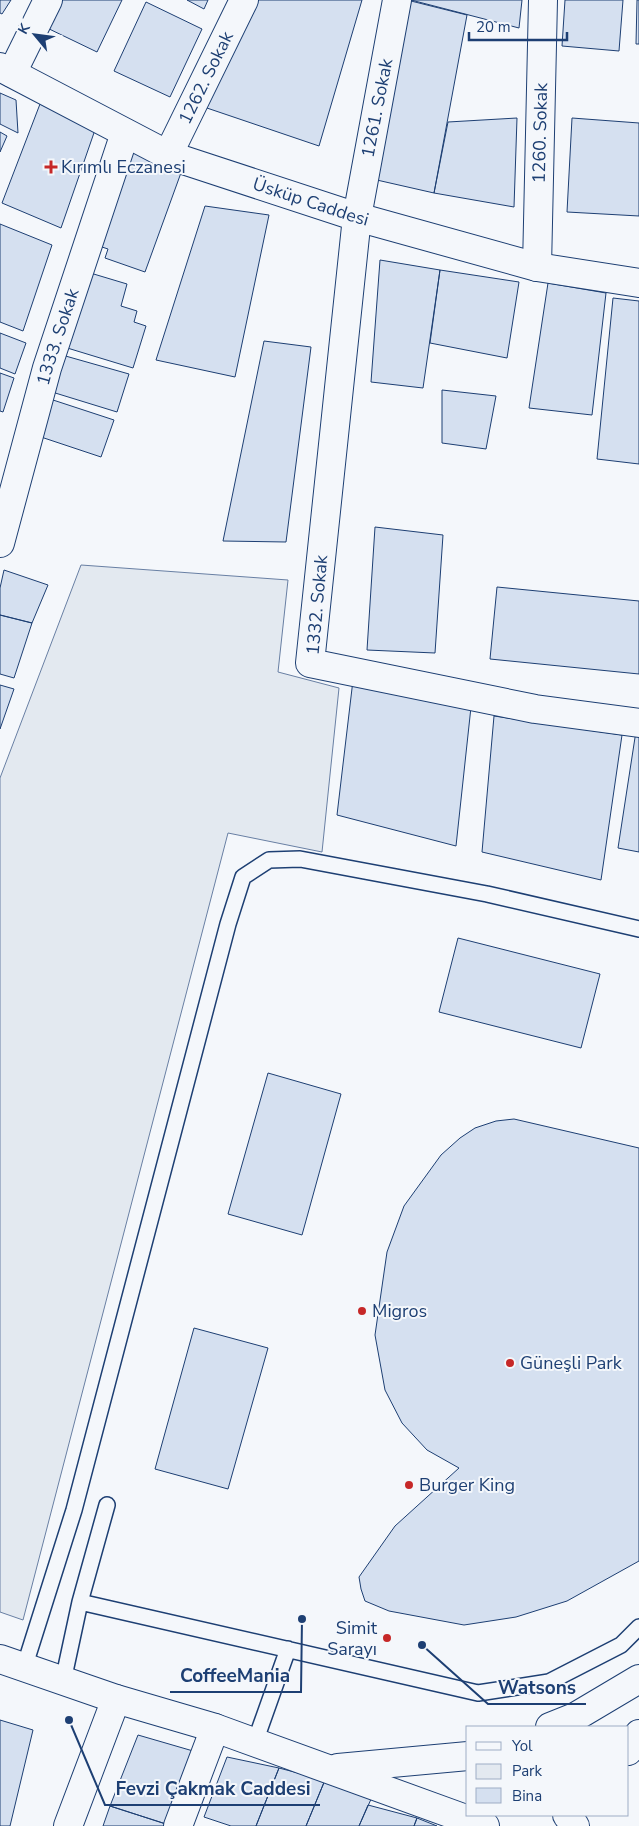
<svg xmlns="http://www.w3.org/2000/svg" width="639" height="1826" viewBox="0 0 639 1826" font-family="'Nunito Sans',sans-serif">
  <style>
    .green { fill: #e3e9f0; stroke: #687fa3 }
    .building { fill: #d5e0f0; stroke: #1d3f73 }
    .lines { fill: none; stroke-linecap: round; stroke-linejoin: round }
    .lane-casing { stroke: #1d3f73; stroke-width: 18 }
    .street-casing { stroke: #1d3f73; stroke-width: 30 }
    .secondary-casing { stroke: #1d3f73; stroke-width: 30 }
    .lane { stroke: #f4f7fb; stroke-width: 15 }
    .street { stroke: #f4f7fb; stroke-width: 28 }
    .secondary { stroke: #f4f7fb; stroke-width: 28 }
    .poi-dot { fill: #c62828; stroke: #f4f7fb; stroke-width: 2 }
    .labels { text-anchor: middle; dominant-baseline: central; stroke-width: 4; stroke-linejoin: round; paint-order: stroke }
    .street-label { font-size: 18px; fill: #1d3f73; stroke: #f4f7fb }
    .poi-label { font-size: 18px; fill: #1d3f73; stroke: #f4f7fb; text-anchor: start }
    .leader { fill: none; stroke: #1d3f73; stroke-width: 2 }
    .callout-dot { fill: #1d3f73; stroke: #f4f7fb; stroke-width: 2 }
    .callout-label { font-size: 19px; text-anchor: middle; font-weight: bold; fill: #1d3f73; stroke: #f4f7fb; stroke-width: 4; stroke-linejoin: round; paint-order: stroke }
  </style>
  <rect width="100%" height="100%" fill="#f4f7fb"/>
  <!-- green -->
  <path class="green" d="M81 565 288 580 278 672 339 688 322 852 228 833 23 1620 0 1612V778Z"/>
  <!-- building -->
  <path class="building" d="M0 0H11L2 14 0 13Z
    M56 0H122L97 52 43 26Z
    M187 0H208L204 9Z
    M252 0H362L319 146 201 106Z
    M411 0H522L519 28Z
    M565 0H623L619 51 562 46Z
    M637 0H639V44H636Z
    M411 1 467 15 434 193 368 178Z
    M146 2 202 29 170 97 114 71Z
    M0 93 16 100 18 133 0 124Z
    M40 104 96 127 61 228 2 203Z
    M517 118 514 207 434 193 448 122Z
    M572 118 639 123V216L567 212Z
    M0 132 7 136 0 152Z
    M128 150 182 170 145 272 105 258 108 249 93 244Z
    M205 206 269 215 235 377 156 360Z
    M0 224 52 245 23 331 0 322Z
    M380 260 440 270 423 388 371 382Z
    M440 270 519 282 507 358 430 343Z
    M87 272 127 284 121 306 137 311 134 322 146 326 133 368 64 347Z
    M548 283 606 293 592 415 529 408Z
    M613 298 639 301V464L597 459Z
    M0 333 26 343 15 374 0 368Z
    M264 341 311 347 286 542 223 541Z
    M62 355 129 374 117 412 52 392Z
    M0 373 14 378 3 412 0 411Z
    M442 390 496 396 486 449 442 443Z
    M50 399 114 420 101 457 38 436Z
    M375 527 443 535 435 653 367 650Z
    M4 570 48 585 32 623 0 615V588Z
    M497 587 639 601V674L490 659Z
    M0 615 32 623 14 678 0 674Z
    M353 680 471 707 456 846 337 815Z
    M0 685 14 689 0 729Z
    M494 716 622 735 601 880 482 852Z
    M636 731H639V852L618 848Z
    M458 938 600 974 581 1048 439 1012Z
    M268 1073 341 1094 302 1235 228 1214Z
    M514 1119 639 1148V1561L567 1601 516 1617 464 1625 389 1611 365 1601 361 1589 359 1577 395 1526 459 1468 427 1450 402 1423 385 1390 375 1335 387 1252 404 1206 441 1155 460 1138 475 1128 496 1121Z
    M194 1328 268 1348 228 1489 155 1469Z
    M0 1720 33 1730 10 1826H0Z
    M138 1735 200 1753 172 1826 110 1806Z
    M227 1757 279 1768 256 1826H231L204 1817Z
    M279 1768 325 1780 306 1826H256Z
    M325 1780 372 1797 359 1826H306Z
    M368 1805 417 1818 414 1826H359Z
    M110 1806 166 1824 165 1826H103Z
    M417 1818 437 1826H414Z"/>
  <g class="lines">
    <defs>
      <path id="lane" d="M80 1602 478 1693 549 1682 621 1645 639 1627
        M24 1668 74 1510 228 924 243 877 269 860 300 859 487 894 639 929
        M63 1681 80 1602 107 1505
        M255 1742 288 1649"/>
      <g id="street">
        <path d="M397 0 357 217 310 663 535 709 639 723"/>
        <path d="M12 73 48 0"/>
        <path id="s1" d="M168 155 244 0"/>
        <path id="s2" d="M537 267 543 0"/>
        <path id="s3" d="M0 543 47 368 125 133"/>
        <path d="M68 1826 116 1699"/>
        <path d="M178 1826 215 1728"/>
      </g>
      <g id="secondary">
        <path id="s4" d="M0 67 168 155 357 217 537 267 639 283"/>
        <path d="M0 1659 116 1699 215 1728 485 1826"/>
        <path d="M550 1727 575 1717 639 1679"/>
        <path d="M628 1751 639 1734"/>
        <path d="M338 1768 468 1756"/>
        <path d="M567 1815 575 1826"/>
      </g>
    </defs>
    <!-- lane casing -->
    <use href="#lane" class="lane-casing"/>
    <!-- street casing -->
    <use href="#street" class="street-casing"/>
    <!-- secondary casing -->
    <use href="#secondary" class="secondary-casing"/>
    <!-- lane -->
    <use href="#lane" class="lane"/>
    <!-- street -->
    <use href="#street" class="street"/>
    <!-- secondary -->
    <use href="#secondary" class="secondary"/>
  </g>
  <!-- markers -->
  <g class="poi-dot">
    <path d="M48.5 159.5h5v5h5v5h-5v5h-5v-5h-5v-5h5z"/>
    <circle cx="362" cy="1311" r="5"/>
    <circle cx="510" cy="1363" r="5"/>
    <circle cx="409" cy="1485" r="5"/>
    <circle cx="387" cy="1638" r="5"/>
  </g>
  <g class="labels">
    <!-- street labels -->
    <g class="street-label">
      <text stroke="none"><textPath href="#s1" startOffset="86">1262. Sokak</textPath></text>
      <text transform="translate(377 108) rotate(-79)">1261. Sokak</text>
      <text stroke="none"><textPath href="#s2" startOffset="134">1260. Sokak</textPath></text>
      <text stroke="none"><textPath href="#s4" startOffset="340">Üsküp Caddesi</textPath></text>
      <text stroke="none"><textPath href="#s3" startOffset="214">1333. Sokak</textPath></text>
      <text transform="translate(317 605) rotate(-85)">1332. Sokak</text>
    </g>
    <!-- poi labels -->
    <g class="poi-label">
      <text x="61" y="167">Kırımlı Eczanesi</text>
      <text x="372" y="1311">Migros</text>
      <text x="520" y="1363">Güneşli Park</text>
      <text x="419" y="1485">Burger King</text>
      <text x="377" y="1628" text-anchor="end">Simit<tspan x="377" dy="21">Sarayı</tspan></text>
    </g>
  </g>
  <!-- callouts -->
  <path class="leader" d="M302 1619L301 1692H170M422 1645L488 1704H586M69 1720L105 1805H320"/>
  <g class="callout-dot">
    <circle cx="302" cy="1619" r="5"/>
    <circle cx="422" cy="1645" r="5"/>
    <circle cx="69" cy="1720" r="5"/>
  </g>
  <g class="callout-label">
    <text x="235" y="1682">CoffeeMania</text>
    <text x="537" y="1694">Watsons</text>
    <text x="213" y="1795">Fevzi Çakmak Caddesi</text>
  </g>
  <!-- legend -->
  <rect x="466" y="1726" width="162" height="90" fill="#f4f7fb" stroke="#9eadc5"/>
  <rect x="476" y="1742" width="25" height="8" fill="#f4f7fb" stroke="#9eadc5"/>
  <text x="512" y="1751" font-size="15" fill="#1d3f73">Yol</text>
  <rect x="476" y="1764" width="25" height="15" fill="#e3e9f0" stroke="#9eadc5"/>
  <text x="512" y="1776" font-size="15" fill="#1d3f73">Park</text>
  <rect x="476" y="1788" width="25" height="15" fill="#d5e0f0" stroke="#9eadc5"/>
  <text x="512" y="1801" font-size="15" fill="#1d3f73">Bina</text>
  <!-- north arrow -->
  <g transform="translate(35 35) rotate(299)" stroke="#f4f7fb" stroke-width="4" paint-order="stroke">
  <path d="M0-4L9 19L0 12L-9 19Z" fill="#1d3f73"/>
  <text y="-8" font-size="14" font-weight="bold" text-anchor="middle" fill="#1d3f73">K</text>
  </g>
  <!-- scale -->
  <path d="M469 32v8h98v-8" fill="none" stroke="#1d3f73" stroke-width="2.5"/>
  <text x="476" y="32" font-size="15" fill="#1d3f73" stroke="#f4f7fb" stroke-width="4" paint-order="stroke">20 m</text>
</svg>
